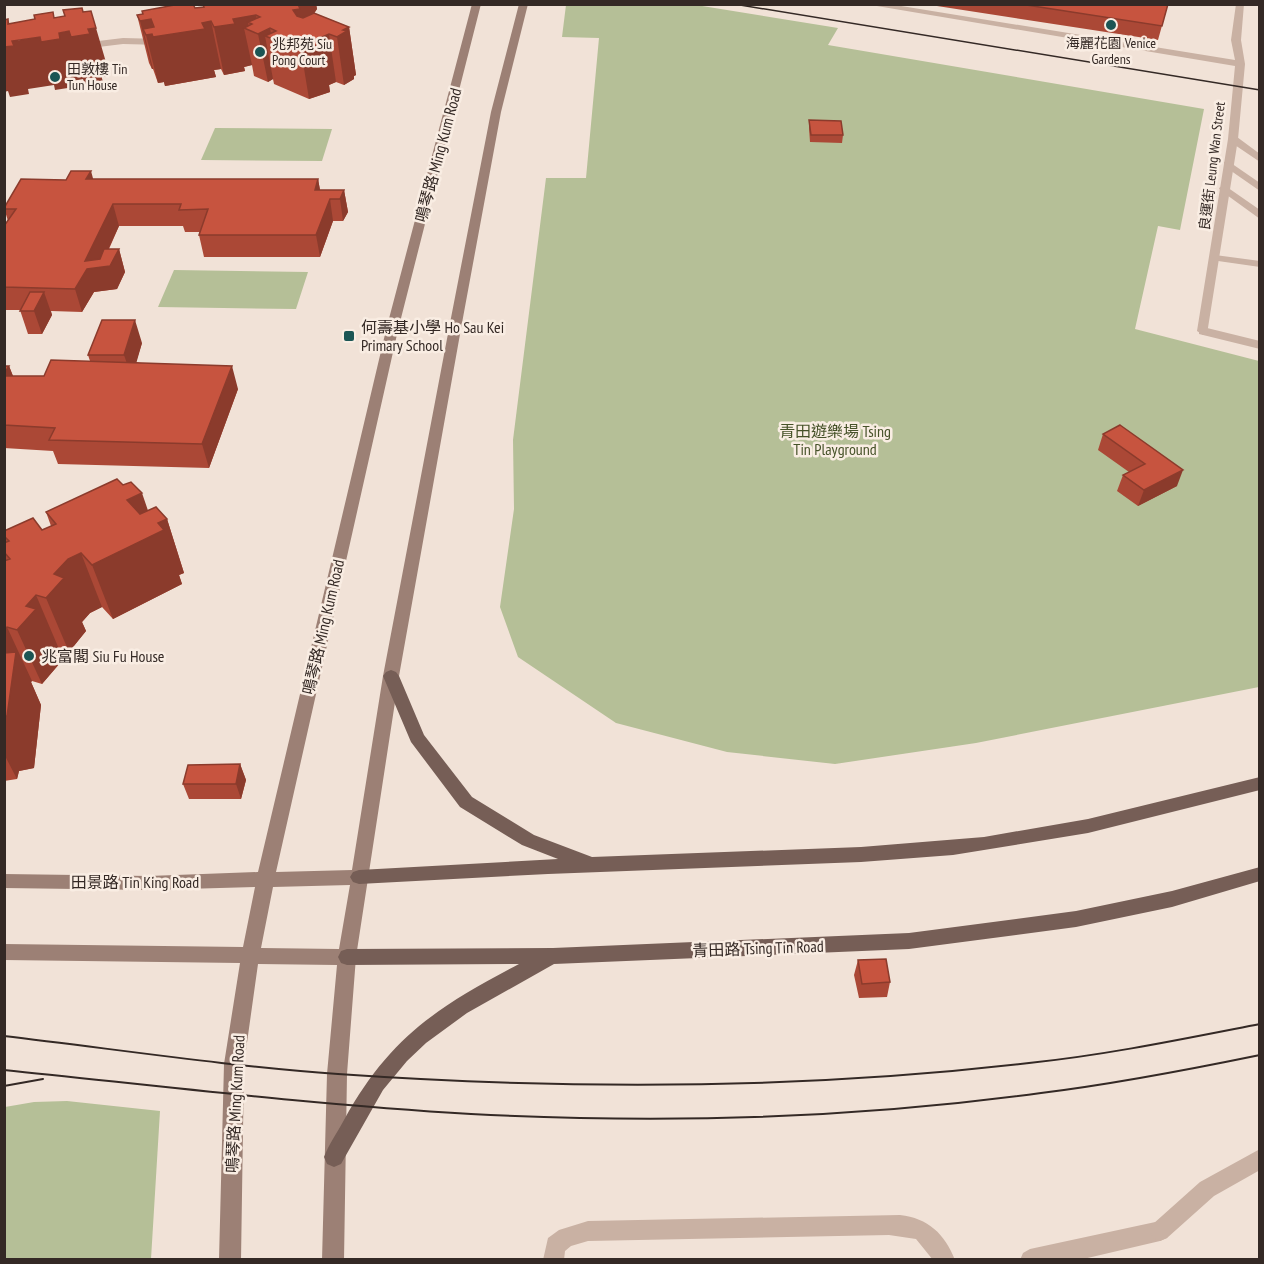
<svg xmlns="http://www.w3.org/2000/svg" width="1264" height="1264" viewBox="0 0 1264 1264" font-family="'PT Sans Narrow','Noto Sans TC',sans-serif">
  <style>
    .green { fill: #b5bf97 }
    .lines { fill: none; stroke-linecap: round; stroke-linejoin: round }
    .lane { fill: #c9b1a3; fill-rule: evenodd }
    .street { fill: #c9b1a3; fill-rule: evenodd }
    .secondary { fill: #9c8075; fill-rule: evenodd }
    .primary { fill: #765e56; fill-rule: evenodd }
    .tram-far1 { stroke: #342925; stroke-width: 1.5 }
    .tram { stroke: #342925; stroke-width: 2 }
    .wall { fill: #ab4836 }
    .shaded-wall { fill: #8b3b2c }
    .building { fill: #c7543f; stroke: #8b3b2c; stroke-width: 1.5 }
    .poi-dot { fill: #1b5554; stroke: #f9ede3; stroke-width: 2 }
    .labels { text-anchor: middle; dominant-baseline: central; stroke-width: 5; stroke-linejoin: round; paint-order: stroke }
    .far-poi-label { font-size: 14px; fill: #342925; stroke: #f9ede3; text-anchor: start }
    .far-street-label { font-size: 14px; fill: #342925; stroke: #f9ede3 }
    .street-label { font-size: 16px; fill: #342925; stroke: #f9ede3 }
    .poi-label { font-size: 16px; fill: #342925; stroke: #f9ede3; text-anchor: start }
    .park-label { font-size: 16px; fill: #465229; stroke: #f9ede3 }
  </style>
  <rect width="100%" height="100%" fill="#f1e2d7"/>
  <!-- green -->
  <path class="green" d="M566 5H696L838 28 828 45 1204 109 1180 230 1158 226 1135 329 1259 361V687L976 743 835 764 727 752 616 723 518 657 500 607 514 509 513 440 546 178H586L599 38 562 37Z
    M215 128 332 129 322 161 201 160Z
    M174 270 308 272 296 309 158 307Z
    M67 1101 160 1111 151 1259H5V1107L34 1102Z"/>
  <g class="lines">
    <!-- lane -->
    <path class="lane" d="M123 38 162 39 167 42 162 45 123 44 82 49 77 46 82 43Z
      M1229 137H1237L1260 154V162L1229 141Z
      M1228 161 1260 183V191L1224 166V162Z
      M1224 185 1260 210V219L1220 190 1219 188Z
      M1215 255 1260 261V267L1211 260V256Z
      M1203 327 1260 341V349L1199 334V328Z
      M900 1215C928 1218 945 1234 955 1260H933L916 1239 889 1235 588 1241 571 1246 565 1251 564 1260H543L548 1238 559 1230 588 1221Z
      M1160 1221 1167 1224 1170 1231 1167 1238 1160 1241 1079 1260H1020L1023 1253 1030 1249Z"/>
    <!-- street -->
    <path class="street" d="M865 4H889L1235 60 1231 40 1236 4H1244L1241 40 1245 64 1238 139 1207 334 1203 335 1197 331 1228 139 1235 66Z
      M1260 1149V1170L1214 1196 1167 1238 1160 1241 1153 1238 1150 1231 1153 1224 1200 1182Z"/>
    <!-- secondary -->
    <path class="secondary" d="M472 4H481L398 330 276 872 352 870 383 676 450 323 491 112 519 4H528L501 112 462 323 399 676 356 957 347 1074 344 1260H322L327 1074 337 965 258 964 244 1064 241 1260H219L224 1064 240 963 4 960V944L243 947 255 887 149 890 4 888V874L149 876 258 872 386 330ZM350 885 339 949 261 948 273 887Z"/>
    <!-- primary -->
    <path class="primary" d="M391 670 396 672 399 676 424 735 472 797 534 835 592 857 861 847 984 837 1088 819 1260 777V790L1088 833 953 855 861 862 548 874 359 884 353 882 350 877 353 872 359 870 558 859 522 845 460 807 411 742 383 676 386 672Z
      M1260 867V881L1172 907 1076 927 909 949 554 964 467 1013 426 1043 407 1061 383 1090 341 1164 334 1167 327 1164 324 1157C329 1144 337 1133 344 1120 389 1038 437 1007 519 964L347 965 341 963 338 957 341 951 347 949 553 948 909 933 1076 911 1172 891Z"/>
    <!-- tram-far1 -->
    <path class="tram-far1" d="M734 4 1260 90"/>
    <!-- tram -->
    <path class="tram" d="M4 1036C115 1049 226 1066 338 1074 568 1090 799 1090 1029 1063 1106 1055 1183 1039 1260 1024
      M4 1070C160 1086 315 1105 471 1114 661 1124 853 1119 1041 1093 1115 1084 1187 1070 1260 1055
      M4 1086 43 1079"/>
  </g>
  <!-- wall -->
  <path class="wall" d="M202 4H316L317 9 314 13 349 27 356 75 354 76V79L344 85 336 82 329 85 330 92 309 99 274 84 273 79 268 82 254 76 252 65 244 67 245 71 224 75 221 69 214 70 216 77 165 86 164 82 158 83 153 69H152L149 63 137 15 143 14 142 11 195 8 203 7Z
    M924 4H1168L1158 40Z
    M809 120 843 135 842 143 810 142 809 128Z
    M93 179H318L320 190H344L348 212 343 221H333L320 257H204L199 235 200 232H185L183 226H119L109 249H119L125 272 117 289 94 292 82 312 51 311 52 315 42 334H28L20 310H4V226L8 221 4 208 66 180Z
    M142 343 136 362 238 389 209 468 58 464 53 451 4 448V366H9L13 376H44L90 361 88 355Z
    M1103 434 1177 486 1138 506 1117 491 1123 475 1129 472 1098 450Z
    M148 511 167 519 184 573 179 575 182 584 113 619 102 607 90 613 82 622 86 631 69 652 59 649 56 653 60 663 42 684 32 681 31 682 41 705 34 768 19 771 17 779 4 781V561H6L4 557V543L6 542 4 538V531L42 530 51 526 46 512Z
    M240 764 246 780 241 799H189L183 784Z
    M858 960 890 982 887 997 859 998 854 975Z"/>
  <!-- shaded-wall -->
  <path class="shaded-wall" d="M288 4 300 9 299 4H316L317 9 304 29 315 40 329 34 336 82 329 85 330 92 309 99 301 50Z
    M256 15 259 33 270 28 272 39 265 36 273 79 268 82 258 34 252 24 248 22 249 30 244 28 252 65 244 67 245 71 224 75 214 27 233 19Z
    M8 19 15 41 69 31 90 34 103 82 85 85 83 79 73 81 74 87 55 90 54 85 28 89 29 94 10 97 8 91 4 92V47L8 24Z
    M151 19 156 37 202 23 211 21 221 69 214 70 216 77 165 86 152 34 164 82 158 83 146 35 143 29 153 69H152L140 21Z
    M349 27 356 75 354 76V79L344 85 337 37 343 30Z
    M96 28 110 76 102 77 88 29Z
    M91 171 97 193 86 179Z
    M318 179 322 201 315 190Z
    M344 190 348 212 343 221 340 199Z
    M330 199 333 221 320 257 316 235Z
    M113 204 119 226 100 267 119 249 125 272 117 289 94 292 82 312 75 289 85 261Z
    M44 292 52 315 42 334 34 311Z
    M135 320 142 343 132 378 124 355Z
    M9 366 18 389 4 378V374Z
    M232 366 238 389 209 468 202 444Z
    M1183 470 1177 486 1138 506 1144 490Z
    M142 493 156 534 158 523 167 519 184 573 179 575 182 584 113 619 92 565 127 500Z
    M81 553 102 607 90 613 82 622 86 631 69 652 46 598 54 574 68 559Z
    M36 595 59 649 56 653 60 663 42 684 17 630 26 606Z
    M7 627 32 681 31 682 41 705 34 768 19 771 17 779 4 754V630Z
    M240 764 246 780 241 799 236 784Z"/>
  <!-- building -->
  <path class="building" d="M180 4H193L195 8 204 7 203 4H298L300 9 293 10 297 16 303 18 314 13 349 27 343 30 347 31 337 37 329 34 315 40 323 43 301 50 265 36 276 31 270 28 258 34 244 28 252 24 248 22 260 17 256 15 233 19 235 24 214 27 211 21 202 23 205 29 153 37 152 34 146 35 143 29 154 27 151 19 140 21 137 15 143 14 142 11Z
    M1020 4H1168L1162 26Z
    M82 8 83 12 91 11 96 28 88 29 90 34 71 37 69 31 59 33 60 39 41 42 40 37 12 41 14 46 4 47V20L8 19V24L35 19 34 15 53 12 54 18 65 16 63 10Z
    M809 120 841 121 843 135H811Z
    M71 171H91L86 179H318L315 190H344L340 199H330L316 235H199L208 209 179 210 181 204H113L85 261 100 259 104 249H119L110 266 87 269 75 289 4 287V226L16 209H4V208L21 179 66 180Z
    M30 292H44L34 311H20Z
    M102 320H135L124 355H88Z
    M51 360 232 366 202 444 49 440 55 428 4 425V376H44Z
    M4 366H9L4 374Z
    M1120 425 1183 470 1144 490 1123 475 1145 464 1103 434Z
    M117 479 123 485 131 482 142 493 127 500 140 514 156 507 167 519 158 523 164 530 92 565 81 553 68 559 54 574 64 578 46 598 36 595 26 606 36 609 17 630 7 627 4 630V561L10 559 4 552V543L9 541 4 536V531L33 518 42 530 56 524 46 512Z
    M16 652 7 716H4V653Z
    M240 764 236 784H183L188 765Z
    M886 959 890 982 862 984 858 960Z"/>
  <!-- markers -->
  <g class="poi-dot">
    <circle cx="1111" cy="25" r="6"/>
    <circle cx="260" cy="52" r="6"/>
    <circle cx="55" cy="77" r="6"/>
    <rect x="343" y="330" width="12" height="12" rx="3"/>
    <circle cx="29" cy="656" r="6"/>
  </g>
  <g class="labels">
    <!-- far-poi labels -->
    <g class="far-poi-label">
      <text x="1111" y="43" text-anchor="middle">海麗花園 Venice<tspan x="1111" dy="16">Gardens</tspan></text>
      <text x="272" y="44">兆邦苑 Siu<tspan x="272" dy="16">Pong Court</tspan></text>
      <text x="67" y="69">田敦樓 Tin<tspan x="67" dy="16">Tun House</tspan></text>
    </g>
    <!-- far-street labels -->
    <g class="far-street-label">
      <text transform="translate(1212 166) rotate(-83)">良運街 Leung Wan Street</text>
    </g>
    <!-- street labels -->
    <g class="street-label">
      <text transform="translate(438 155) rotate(-75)">鳴琴路 Ming Kum Road</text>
      <text transform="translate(323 627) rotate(-77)">鳴琴路 Ming Kum Road</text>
      <text x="135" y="882">田景路 Tin King Road</text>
      <text transform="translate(758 948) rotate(-2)">青田路 Tsing Tin Road</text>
      <text transform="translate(235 1104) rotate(-87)">鳴琴路 Ming Kum Road</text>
    </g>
    <!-- poi labels -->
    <g class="poi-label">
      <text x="361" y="327">何壽基小學 Ho Sau Kei<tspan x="361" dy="18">Primary School</tspan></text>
      <text x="41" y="656">兆富閣 Siu Fu House</text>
    </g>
    <!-- park labels -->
    <g class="park-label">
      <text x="835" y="431">青田遊樂場 Tsing<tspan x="835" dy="18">Tin Playground</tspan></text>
    </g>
  </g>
  <!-- border -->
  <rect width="1264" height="1264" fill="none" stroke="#342925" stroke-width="12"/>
</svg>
